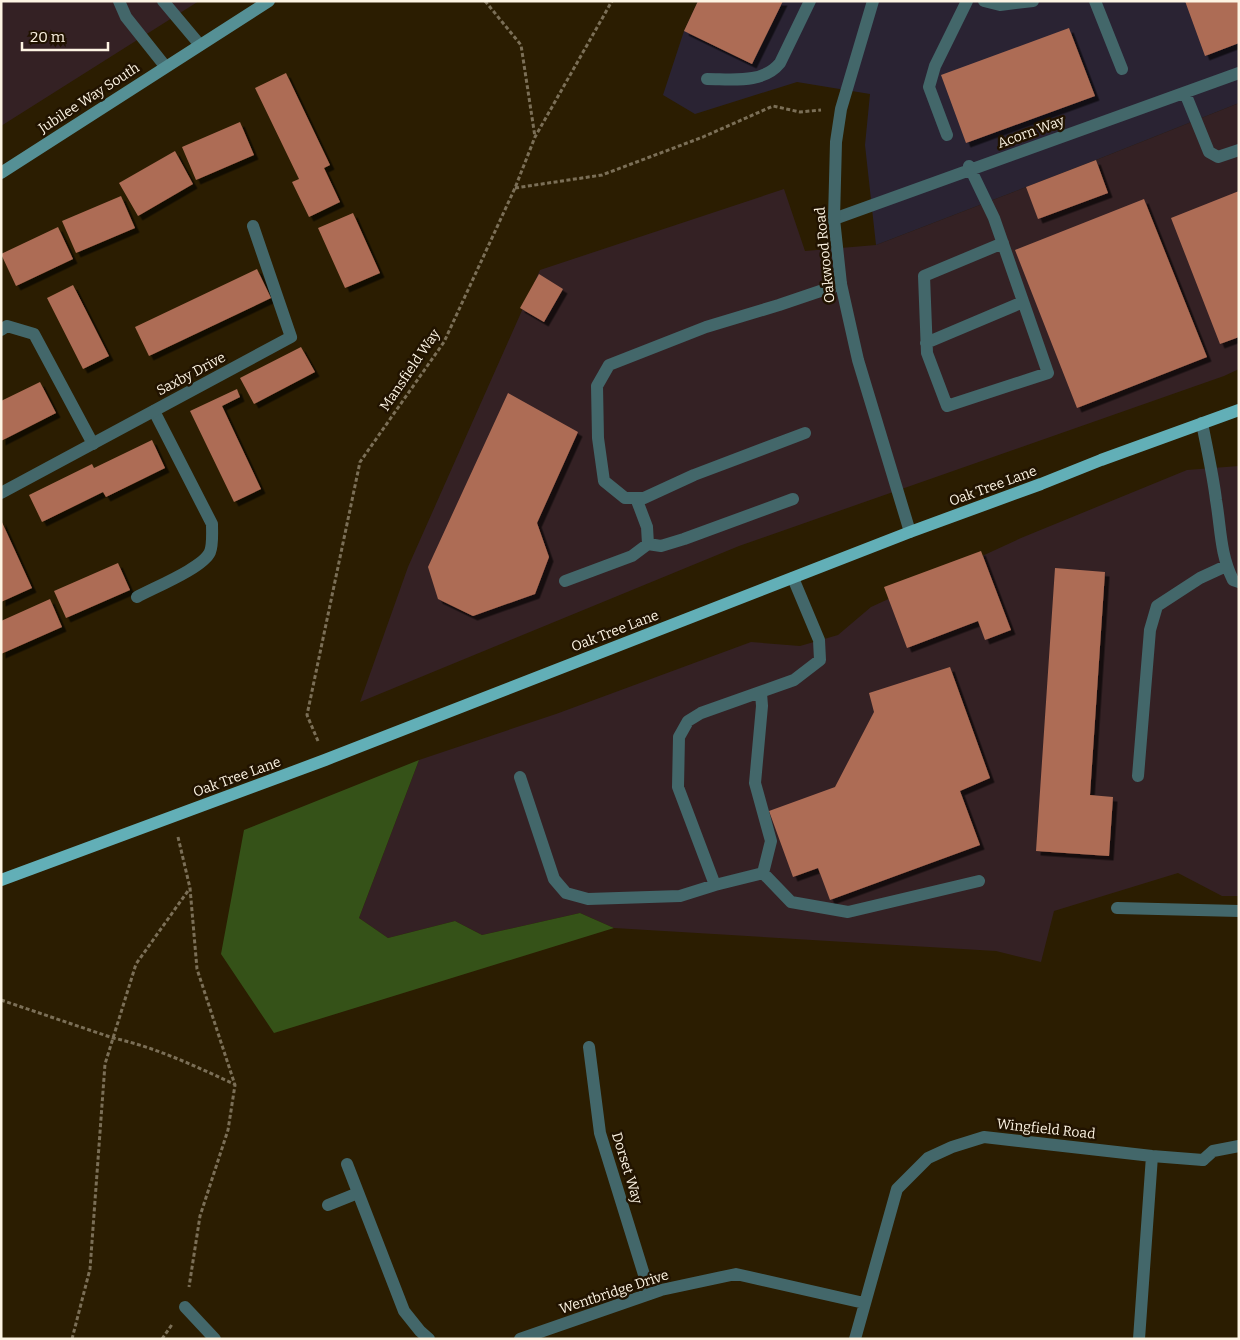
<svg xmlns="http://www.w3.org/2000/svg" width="1240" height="1340" viewBox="0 0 1240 1340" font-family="Bitter,serif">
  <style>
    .commercial { fill: #342124 }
    .industrial { fill: #2a2333 }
    .forest { fill: #355218 }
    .building { fill: #ad6c55; filter: url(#shadow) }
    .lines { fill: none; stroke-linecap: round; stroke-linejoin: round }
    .path { stroke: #7b6f57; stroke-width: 3; stroke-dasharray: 4 2.5; stroke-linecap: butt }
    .lane { stroke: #43676a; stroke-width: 12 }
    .street { stroke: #43676a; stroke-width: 12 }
    .secondary { stroke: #559095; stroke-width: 12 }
    .primary { stroke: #62afb7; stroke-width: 12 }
    .labels { text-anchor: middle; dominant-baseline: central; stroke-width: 5; stroke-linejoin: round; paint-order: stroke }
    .street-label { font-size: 14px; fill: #fdf4e3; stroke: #211300 }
  </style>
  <defs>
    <filter id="shadow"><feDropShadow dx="4.5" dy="4.5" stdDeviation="0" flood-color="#0009"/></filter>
  </defs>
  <rect width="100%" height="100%" fill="#2b1d01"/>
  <!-- commercial -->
  <path class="commercial" d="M1 1H199L1 126Z
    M1239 103V369L1224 376 739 546 360 702 408 567 540 270 784 189 805 251 876 245 1096 160Z
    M1239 466V896H1222L1178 873 1054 911 1041 962 996 951 614 928 580 913 482 935 455 921 388 938 359 918 419 760 556 714 751 642 800 646 838 635 871 607 1021 538 1187 470Z"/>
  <!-- industrial -->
  <path class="industrial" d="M698 1H1239V103L1096 160 876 245 865 145 870 94 797 82 695 114 663 95 684 31Z"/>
  <!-- forest -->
  <path class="forest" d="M419 760 359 918 388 938 455 921 482 935 580 913 614 928 274 1033 221 954 244 830Z"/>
  <!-- building -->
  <path class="building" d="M698 1H783L752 64 684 31Z
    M1185 1H1239V43L1205 56Z
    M1069 28 1095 96 966 143 941 75Z
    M286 73 330 165 324 168 340 202 309 217 292 182 299 179 255 88Z
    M240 122 254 155 196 180 182 147Z
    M175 151 193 184 138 216 119 183Z
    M1096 160 1108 193 1038 219 1026 187Z
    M1239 191V337L1220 344 1171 218Z
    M121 196 135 228 76 253 62 221Z
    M1144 199 1207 357 1077 408 1015 250Z
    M353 213 380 273 345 288 318 228Z
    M58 227 73 259 16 286 1 254Z
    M257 269 271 298 149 356 135 327Z
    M539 274 563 289 544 322 520 308Z
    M73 285 109 356 83 369 47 298Z
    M301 347 315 372 254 404 240 378Z
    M40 382 56 413 1 441V401Z
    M237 389 240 397 222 406 261 489 234 502 190 411Z
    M508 393 578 432 537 523 549 557 535 594 473 616 438 599 428 567Z
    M152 440 165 468 106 497 103 492 42 522 29 495 92 464 94 468Z
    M1 520 32 588 1 602Z
    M981 551 1011 630 985 640 978 621 907 648 884 587Z
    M118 563 130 590 66 618 54 591Z
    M1055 568 1105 572 1090 795 1113 797 1109 856 1036 851Z
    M50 599 62 627 1 654V621Z
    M950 667 990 778 960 791 980 845 830 900 818 868 793 877 769 811 835 787 874 712 869 693Z"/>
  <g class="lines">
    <!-- path -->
    <path class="path" d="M485 1 521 45 535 137
      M515 188 602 175 703 137 773 106 800 112 821 110
      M318 741 307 715 360 462 444 342 515 188 535 137 612 1
      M178 837 190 888 197 969 235 1085 228 1130 200 1216 189 1287
      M1 1000 113 1038C155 1047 195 1066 234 1084
      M72 1339 90 1269 105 1064 136 964 190 888
      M162 1339 173 1323"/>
    <!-- lane -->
    <path class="lane" d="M119 1 126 17 165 66
      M163 1 200 45
      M984 1 1000 5 1033 1
      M1095 1 1122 69
      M707 79C732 79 763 84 780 63L810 1
      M1185 93 1209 152 1218 157 1239 150
      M947 135 929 87 935 66 967 1
      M969 166 994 218 1048 373 947 406 927 353 924 276 1003 243
      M834 219 1239 73
      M1 330 7 326 34 334 93 444
      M926 343 1023 302
      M1202 423C1207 449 1213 475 1216 500 1221 529 1220 554 1233 580L1239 582
      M805 433 694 475 644 498H625L604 481 598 438 597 386 609 365 706 327 779 305 841 284
      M648 544 661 546 684 539 793 499
      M565 581 632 556 648 544 647 527 636 498
      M137 597C153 588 203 568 210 552 213 544 212 533 212 524L154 411
      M761 693 762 706 755 783 771 841 763 873
      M1138 776 1150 630 1157 606 1200 578 1226 566
      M520 777 554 879 566 893 588 899 680 896 715 885 763 873 791 902 848 912 979 881
      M715 885 678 787 679 737 688 721 701 713 794 680 820 660 819 640 793 578
      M1203 1160 1213 1151 1239 1146"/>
    <!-- street -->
    <path class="street" d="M873 1 841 109 836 142 834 219 841 284 858 360 910 532
      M1 493 291 337 253 226
      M1117 908 1239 911
      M589 1047 600 1133 650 1294
      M347 1164 404 1311 420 1331 429 1339
      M328 1205 358 1193
      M185 1307 215 1339
      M520 1339 661 1290 736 1274 864 1303
      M855 1339 897 1189 928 1158 952 1147 984 1137 1152 1156 1203 1160
      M1139 1339 1152 1156"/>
    <!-- secondary -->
    <path class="secondary" d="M1 173 269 1"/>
    <!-- primary -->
    <path class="primary" d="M1 880 325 760 910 532 1041 484 1101 460 1239 410"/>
  </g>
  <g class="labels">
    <!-- street labels -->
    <g class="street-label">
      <text transform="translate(89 98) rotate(-33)">Jubilee Way South</text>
      <text transform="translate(1031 132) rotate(-20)">Acorn Way</text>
      <text transform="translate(825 255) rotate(-96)">Oakwood Road</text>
      <text transform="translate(410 370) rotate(-56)">Mansfield Way</text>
      <text transform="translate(191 374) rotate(-28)">Saxby Drive</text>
      <text transform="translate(993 486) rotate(-20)">Oak Tree Lane</text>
      <text transform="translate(615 631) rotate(-21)">Oak Tree Lane</text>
      <text transform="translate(237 777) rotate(-20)">Oak Tree Lane</text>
      <text transform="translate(1046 1129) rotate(6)">Wingfield Road</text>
      <text transform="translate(627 1168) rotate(73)">Dorset Way</text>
      <text transform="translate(614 1292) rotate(-18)">Wentbridge Drive</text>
    </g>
  </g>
  <!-- border -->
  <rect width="1240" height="1340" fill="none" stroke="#fdf4e3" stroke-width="5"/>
  <!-- scale -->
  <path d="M22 42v8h86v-8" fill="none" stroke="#fdf4e3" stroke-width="2.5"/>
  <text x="30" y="42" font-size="15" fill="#fdf4e3" stroke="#211300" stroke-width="4" paint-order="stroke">20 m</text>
</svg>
